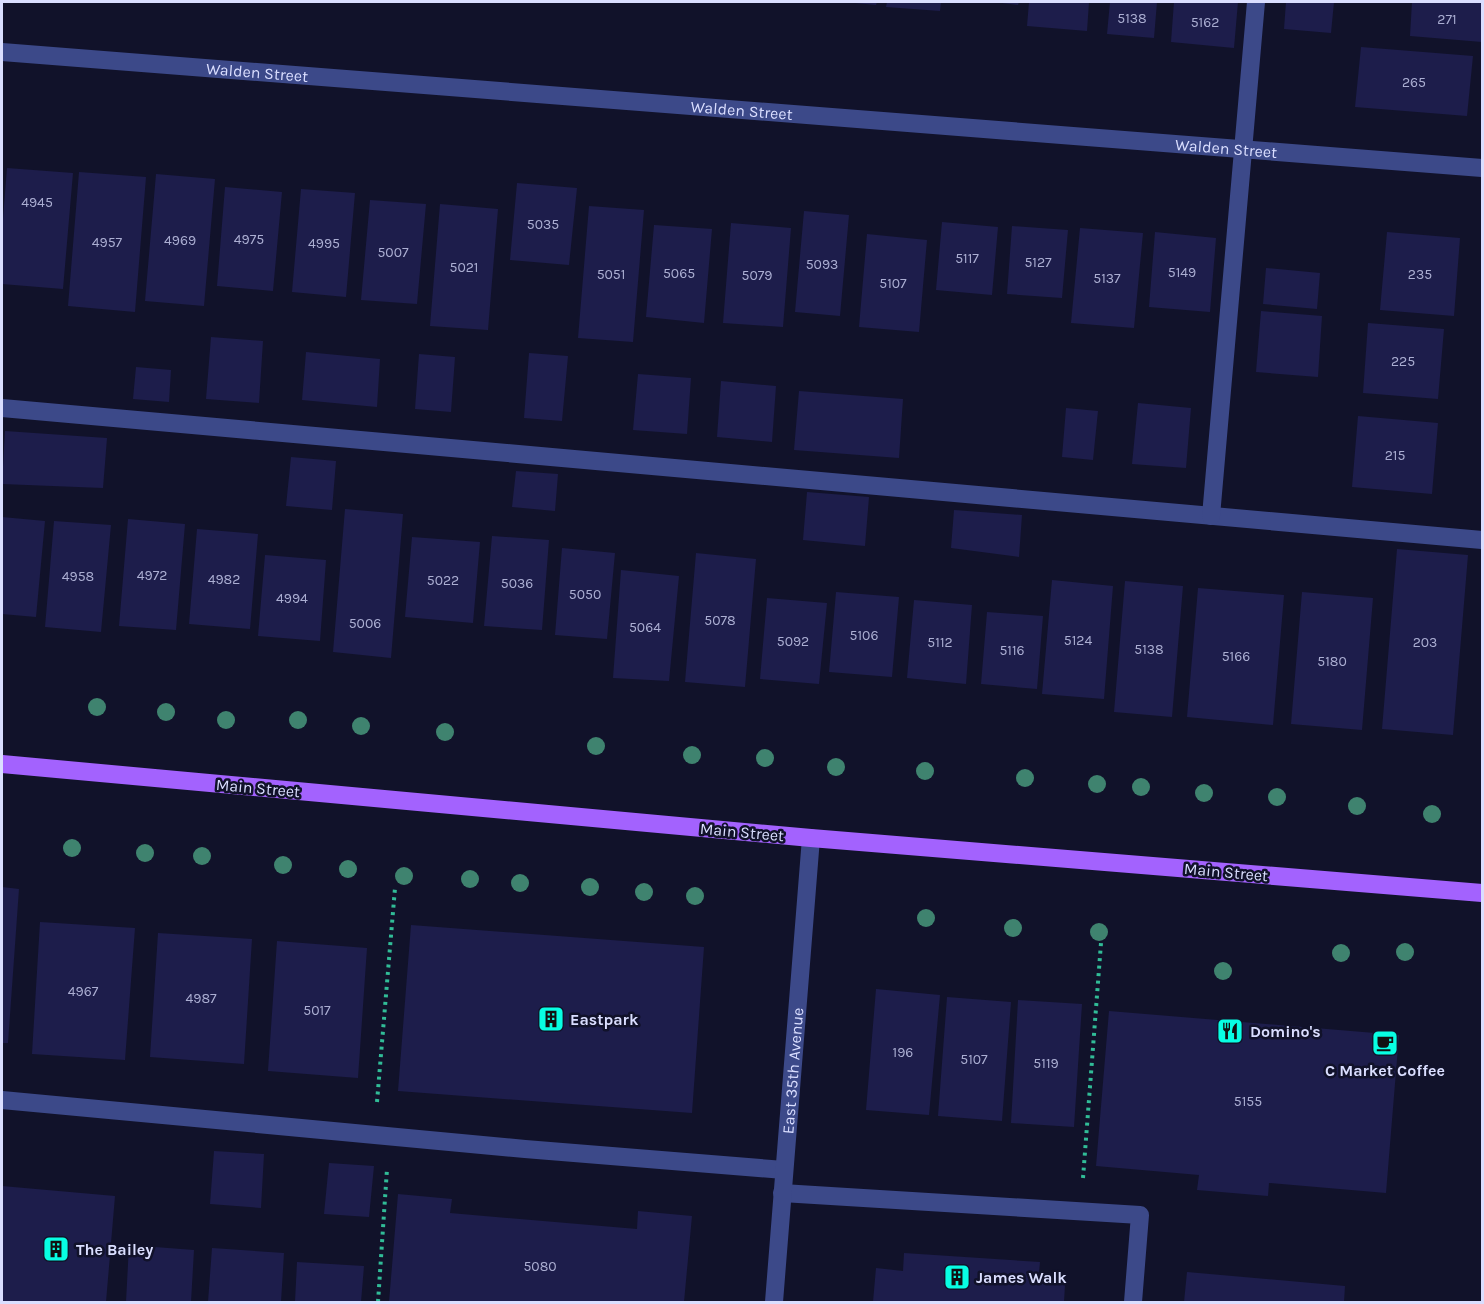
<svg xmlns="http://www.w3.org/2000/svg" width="1484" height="1304" viewBox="0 0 1484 1304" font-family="Karla,sans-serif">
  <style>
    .building { fill: #1d1d4b }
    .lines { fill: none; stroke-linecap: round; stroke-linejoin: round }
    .path { stroke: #31bc97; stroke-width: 4; stroke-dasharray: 3 4.5; stroke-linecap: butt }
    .minor { stroke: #3c4989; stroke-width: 18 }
    .major { stroke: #a362fe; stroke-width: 18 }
    .tree { fill: #3f836f }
    .labels { text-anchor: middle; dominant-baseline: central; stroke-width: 5; stroke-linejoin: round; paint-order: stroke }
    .number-label { font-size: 14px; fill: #abaed2 }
    .street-label { font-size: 16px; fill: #dadeff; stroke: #11122a }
    .poi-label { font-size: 16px; font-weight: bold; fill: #dadeff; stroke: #11122a; text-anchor: start }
  </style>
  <rect width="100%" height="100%" fill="#11122a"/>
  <!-- building -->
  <path class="building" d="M855 2H877L876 5 855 3Z
    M887 2H941L940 11 886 7Z
    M994 2H1019L1018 5Z
    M1029 2H1089L1087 31 1027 26Z
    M1110 2H1157L1154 38 1107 34Z
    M1174 2H1238L1234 48 1171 42Z
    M1286 2H1334L1331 33 1284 29Z
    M1412 2H1482V42L1410 36Z
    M1361 47 1473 56 1467 116 1355 107Z
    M7 168 73 173 63 289 2 284V231Z
    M79 172 146 177 135 312 68 306Z
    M156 174 215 179 204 306 145 301Z
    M517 183 577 188 569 265 510 260Z
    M225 187 282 192 273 291 217 286Z
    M301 189 355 193 346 297 292 292Z
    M370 200 426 204 417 304 361 300Z
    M440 204 498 209 488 330 430 326Z
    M589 206 644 210 633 342 578 338Z
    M804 211 849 215 840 316 795 312Z
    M942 222 998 227 992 295 936 290Z
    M731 223 791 228 783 327 723 323Z
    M654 225 712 229 704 323 646 317Z
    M1012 226 1068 230 1062 298 1007 294Z
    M1080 228 1143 233 1134 328 1071 323Z
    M1155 232 1216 238 1210 312 1149 307Z
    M1387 232 1460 238 1454 316 1380 310Z
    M867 234 927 240 919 332 859 327Z
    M1266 268 1320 273 1317 309 1263 304Z
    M1261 311 1322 316 1318 377 1256 372Z
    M1368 323 1444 329 1438 399 1363 393Z
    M211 337 263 341 259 403 206 399Z
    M306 352 380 359 377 407 302 400Z
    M529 353 568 356 562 421 524 418Z
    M419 354 455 357 451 412 415 409Z
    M136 367 171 370 169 402 133 399Z
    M638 374 691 378 687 434 633 430Z
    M721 381 776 386 772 442 717 437Z
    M799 391 903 399 899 458 794 450Z
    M1138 403 1191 408 1186 468 1132 464Z
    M1066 408 1098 411 1093 460 1062 457Z
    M1358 416 1438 423 1432 494 1352 487Z
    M5 431 107 438 103 488 2 484Z
    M291 457 336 461 332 510 286 506Z
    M516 471 558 474 555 511 512 507Z
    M807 492 869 497 865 546 803 540Z
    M345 509 403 514 391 658 333 652Z
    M954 510 1022 515 1019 557 951 548Z
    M2 517 45 521 36 617 2 614Z
    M128 519 185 524 176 630 119 626Z
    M54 521 111 525 101 632 45 627Z
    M197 529 258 534 250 629 189 624Z
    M492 536 549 540 542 630 484 626Z
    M412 537 480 542 473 623 405 617Z
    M562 548 615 553 607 639 555 635Z
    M1397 549 1468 555 1453 735 1382 729Z
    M696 553 756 559 745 687 685 682Z
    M265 555 326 560 320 641 258 636Z
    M621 570 679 576 669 681 613 678Z
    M1052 580 1113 586 1104 699 1042 694Z
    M1125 581 1183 586 1172 717 1114 712Z
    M1198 588 1284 595 1273 725 1187 717Z
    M836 592 899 597 892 677 829 672Z
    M1302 592 1373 598 1362 730 1291 724Z
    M767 598 827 603 819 684 760 679Z
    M914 600 972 605 966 684 907 678Z
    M987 612 1043 616 1037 689 981 684Z
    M2 887 19 889 8 1043H2Z
    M40 922 135 928 125 1060 32 1054Z
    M411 925 704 947 692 1113 398 1091Z
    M158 933 252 939 244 1064 150 1057Z
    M277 941 367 948 358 1078 268 1071Z
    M876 989 940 995 929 1115 866 1110Z
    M947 997 1011 1002 1002 1121 938 1116Z
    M1018 1000 1082 1004 1074 1127 1011 1123Z
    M1109 1011 1399 1035 1386 1193 1269 1183 1268 1196 1197 1190 1199 1175 1096 1166Z
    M214 1151 264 1154 261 1208 210 1204Z
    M329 1163 374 1166 369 1217 324 1214Z
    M2 1186 115 1196 106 1302H2Z
    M398 1194 452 1199 450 1213 637 1229 638 1211 692 1216 684 1302H389Z
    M129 1245 194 1250 191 1302H126Z
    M212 1248 284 1253 281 1302H208Z
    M904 1253 1040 1262 1038 1283 1065 1285 1064 1302H873L876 1268 903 1271Z
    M297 1262 364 1266 361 1302H295Z
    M1187 1272 1345 1286 1344 1302H1184Z"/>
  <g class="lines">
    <!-- path -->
    <path class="path" d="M377 1102 395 888
      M1083 1178 1101 943
      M378 1302 387 1169"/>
    <!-- minor -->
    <g class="minor">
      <path id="s1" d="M2 52 1482 168"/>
      <path d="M2 408 1482 540"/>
      <path d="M1211 516 1256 2"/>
      <path d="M2 1100 525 1149 784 1170"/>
      <path d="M782 1193 1140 1215 1133 1302"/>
      <path id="s2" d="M774 1302 811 838"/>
    </g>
    <!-- major -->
    <path class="major" d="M2 764 811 838 1482 893"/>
  </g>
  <!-- trees -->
  <g class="tree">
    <circle cx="97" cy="707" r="9"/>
    <circle cx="166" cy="712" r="9"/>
    <circle cx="226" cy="720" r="9"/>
    <circle cx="298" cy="720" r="9"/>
    <circle cx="361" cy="726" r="9"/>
    <circle cx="445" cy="732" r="9"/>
    <circle cx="596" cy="746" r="9"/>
    <circle cx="692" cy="755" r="9"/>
    <circle cx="765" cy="758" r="9"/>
    <circle cx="836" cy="767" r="9"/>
    <circle cx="925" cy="771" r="9"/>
    <circle cx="1025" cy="778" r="9"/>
    <circle cx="1097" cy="784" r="9"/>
    <circle cx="1141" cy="787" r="9"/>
    <circle cx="1204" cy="793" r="9"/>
    <circle cx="1277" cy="797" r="9"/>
    <circle cx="1357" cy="806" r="9"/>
    <circle cx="1432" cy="814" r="9"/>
    <circle cx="72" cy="848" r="9"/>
    <circle cx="145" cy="853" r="9"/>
    <circle cx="202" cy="856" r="9"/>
    <circle cx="283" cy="865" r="9"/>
    <circle cx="348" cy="869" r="9"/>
    <circle cx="404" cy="876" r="9"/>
    <circle cx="470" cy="879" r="9"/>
    <circle cx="520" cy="883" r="9"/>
    <circle cx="590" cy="887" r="9"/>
    <circle cx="644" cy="892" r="9"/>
    <circle cx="695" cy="896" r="9"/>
    <circle cx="926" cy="918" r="9"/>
    <circle cx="1013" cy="928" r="9"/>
    <circle cx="1099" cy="932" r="9"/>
    <circle cx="1405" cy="952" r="9"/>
    <circle cx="1341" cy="953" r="9"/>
    <circle cx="1223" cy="971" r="9"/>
  </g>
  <!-- icons -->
  <defs>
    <symbol id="building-square" viewBox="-11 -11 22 22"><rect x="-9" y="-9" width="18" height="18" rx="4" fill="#08fee3" stroke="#11122a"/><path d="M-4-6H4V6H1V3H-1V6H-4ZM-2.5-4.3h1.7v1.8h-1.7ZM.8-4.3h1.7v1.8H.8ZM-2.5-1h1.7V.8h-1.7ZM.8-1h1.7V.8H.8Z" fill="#111"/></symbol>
    <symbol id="restaurant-square" viewBox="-11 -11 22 22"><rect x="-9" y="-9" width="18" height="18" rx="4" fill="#08fee3" stroke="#11122a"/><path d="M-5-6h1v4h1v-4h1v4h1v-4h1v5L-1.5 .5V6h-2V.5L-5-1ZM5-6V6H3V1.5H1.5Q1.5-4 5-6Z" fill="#111"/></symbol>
    <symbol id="cafe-square" viewBox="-11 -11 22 22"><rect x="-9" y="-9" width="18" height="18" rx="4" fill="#08fee3" stroke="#11122a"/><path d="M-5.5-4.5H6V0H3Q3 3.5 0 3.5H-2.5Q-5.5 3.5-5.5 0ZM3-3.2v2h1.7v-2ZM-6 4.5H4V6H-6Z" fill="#111"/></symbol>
  </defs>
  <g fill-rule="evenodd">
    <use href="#building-square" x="536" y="1004" width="30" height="30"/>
    <use href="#restaurant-square" x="1215" y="1016" width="30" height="30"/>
    <use href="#cafe-square" x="1370" y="1028" width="30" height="30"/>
    <use href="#building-square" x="41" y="1234" width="30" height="30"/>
    <use href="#building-square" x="942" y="1262" width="30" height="30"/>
  </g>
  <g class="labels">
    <!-- number labels -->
    <g class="number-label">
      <text x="1132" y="18">5138</text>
      <text x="1447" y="19">271</text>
      <text x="1205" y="22">5162</text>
      <text x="1414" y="82">265</text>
      <text x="37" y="202">4945</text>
      <text x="543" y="224">5035</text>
      <text x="249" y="239">4975</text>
      <text x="180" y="240">4969</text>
      <text x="107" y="242">4957</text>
      <text x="324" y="243">4995</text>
      <text x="393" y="252">5007</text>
      <text x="967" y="258">5117</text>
      <text x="1038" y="262">5127</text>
      <text x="822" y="264">5093</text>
      <text x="464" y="267">5021</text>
      <text x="1182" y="272">5149</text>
      <text x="679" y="273">5065</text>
      <text x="611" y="274">5051</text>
      <text x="1420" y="274">235</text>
      <text x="757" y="275">5079</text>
      <text x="1107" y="278">5137</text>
      <text x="893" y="283">5107</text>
      <text x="1403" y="361">225</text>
      <text x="1395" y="455">215</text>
      <text x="152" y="575">4972</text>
      <text x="78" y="576">4958</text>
      <text x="224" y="579">4982</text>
      <text x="443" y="580">5022</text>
      <text x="517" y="583">5036</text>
      <text x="585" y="594">5050</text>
      <text x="292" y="598">4994</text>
      <text x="720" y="620">5078</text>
      <text x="365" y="623">5006</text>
      <text x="645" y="627">5064</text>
      <text x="864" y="635">5106</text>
      <text x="1078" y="640">5124</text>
      <text x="793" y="641">5092</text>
      <text x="940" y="642">5112</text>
      <text x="1425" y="642">203</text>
      <text x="1149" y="649">5138</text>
      <text x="1012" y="650">5116</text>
      <text x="1236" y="656">5166</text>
      <text x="1332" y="661">5180</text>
      <text x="83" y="991">4967</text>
      <text x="201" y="998">4987</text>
      <text x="317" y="1010">5017</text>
      <text x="903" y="1052">196</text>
      <text x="974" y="1059">5107</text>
      <text x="1046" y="1063">5119</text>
      <text x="1248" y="1101">5155</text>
      <text x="540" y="1266">5080</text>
    </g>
    <!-- street labels -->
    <g class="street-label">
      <text stroke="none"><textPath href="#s1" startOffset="256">Walden Street</textPath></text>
      <text stroke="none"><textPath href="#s1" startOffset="742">Walden Street</textPath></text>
      <text stroke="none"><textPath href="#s1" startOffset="1228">Walden Street</textPath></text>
      <text transform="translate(258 788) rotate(5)">Main Street</text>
      <text transform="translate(742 832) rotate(5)">Main Street</text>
      <text transform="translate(1226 872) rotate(5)">Main Street</text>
      <text stroke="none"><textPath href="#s2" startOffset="232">East 35th Avenue</textPath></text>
    </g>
    <!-- poi labels -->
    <g class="poi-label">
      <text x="570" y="1019">Eastpark</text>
      <text x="1250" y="1031">Domino's</text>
      <text x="1385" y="1070" text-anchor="middle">C Market Coffee</text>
      <text x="76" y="1249">The Bailey</text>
      <text x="976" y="1277">James Walk</text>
    </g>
  </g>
  <!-- border -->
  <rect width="1484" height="1304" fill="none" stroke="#dadeff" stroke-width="6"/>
</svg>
